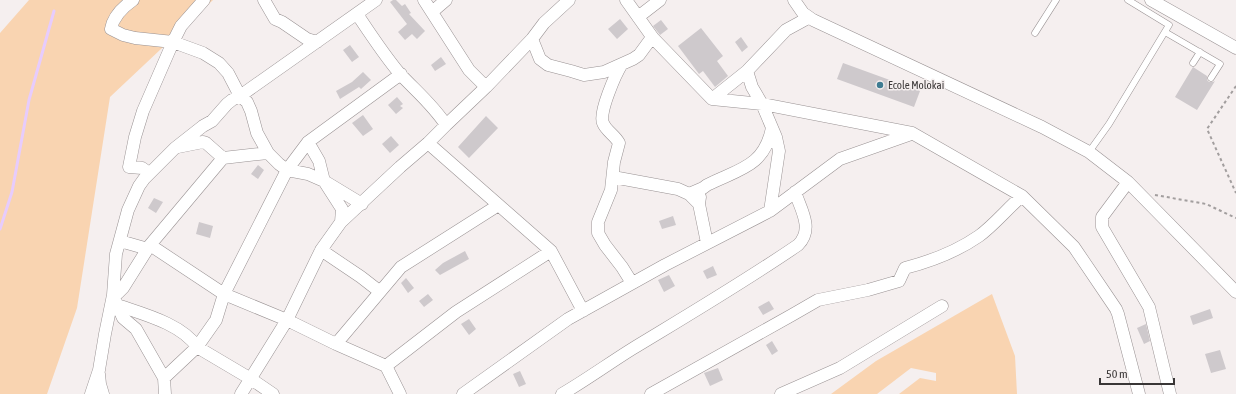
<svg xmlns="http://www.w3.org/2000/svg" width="1236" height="394" viewBox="0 0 1236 394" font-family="'Asap Condensed',sans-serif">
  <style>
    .green { fill: #f9d4b1 }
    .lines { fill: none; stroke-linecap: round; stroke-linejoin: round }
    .stream { stroke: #e7ccfd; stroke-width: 3 }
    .building { fill: #cec9cc }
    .lane-casing { stroke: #999293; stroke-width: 7 }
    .street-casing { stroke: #999293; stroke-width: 13 }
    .path { stroke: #a29e9e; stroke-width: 2; stroke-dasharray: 3 3; stroke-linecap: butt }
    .lane { stroke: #fff; stroke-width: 6 }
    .street { stroke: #fff; stroke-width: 12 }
    .poi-dot { fill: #3e7c92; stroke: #f5efef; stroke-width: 1.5 }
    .labels { text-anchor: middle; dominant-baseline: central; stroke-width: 3; stroke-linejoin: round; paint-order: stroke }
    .poi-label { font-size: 11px; fill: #393636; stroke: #f5efef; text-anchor: start }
  </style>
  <rect width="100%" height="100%" fill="#f5efef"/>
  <!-- green -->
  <path class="green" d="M29 0H213L110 97 77 308 47 394H0V33Z
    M992 294 1015 356 1017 394H899L920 378 936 381V373L911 368 877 394H831L876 361Z"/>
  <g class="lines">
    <!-- stream -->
    <path class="stream" d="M0 229 12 192 29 100 54 11"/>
  </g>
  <!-- building -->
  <path class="building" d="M393 0H396L402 6 405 4 411 13 409 14 425 31 417 39 412 34 405 40 398 32 407 24 390 2Z
    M620 19 628 29 617 39 608 29Z
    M661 20 668 29 660 35 653 26Z
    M701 28 723 56 717 61 728 76 715 87 703 71 699 74 678 46Z
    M741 37 748 47 742 52 735 42Z
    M350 45 359 57 352 62 343 50Z
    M441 57 446 64 435 71 431 65Z
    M843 63 920 91 914 107 837 79Z
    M1193 67 1207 76V80L1209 82H1213L1215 81 1197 110 1175 97Z
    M363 72 371 80 361 89 359 87 340 99 336 91 352 82Z
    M397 97 403 104 400 106 403 108 396 114 388 105Z
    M363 115 373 129 363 136 352 123Z
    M486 116 498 128 469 158 458 147Z
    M391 136 399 145 390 153 382 144Z
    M258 165 264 170 258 179 251 174Z
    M154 198 163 202 156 213 148 208Z
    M673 216 676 225 662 229 659 221Z
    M199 222 213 226 210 238 196 234Z
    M465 251 469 259 440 275 435 270 443 263Z
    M713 266 717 275 707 279 703 271Z
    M669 275 675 286 664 292 658 280Z
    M406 278 414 288 408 293 401 283Z
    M428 294 433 300 424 307 419 301Z
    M769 301 774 309 763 315 758 307Z
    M1210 309 1213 318 1193 325 1190 316Z
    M469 319 476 329 469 335 461 324Z
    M1146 324 1150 341 1144 344 1137 328Z
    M772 341 778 351 772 355 766 345Z
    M1220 350 1226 369 1211 373 1205 354Z
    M718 368 723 380 710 386 704 373Z
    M520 371 526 384 519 387 513 374Z"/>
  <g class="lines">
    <defs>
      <path id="lane" d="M1165 32 1220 64 1211 78
        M1035 33 1056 0
        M1193 63 1200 52
        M1089 152 1109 124 1169 25 1128 0"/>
      <path id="street" d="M133 0C123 7 113 17 111 29L123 35 135 38 173 42 203 53 219 63 228 73 240 96 247 102 251 111 257 133 268 153 279 164 287 170 308 174 324 181 362 204
        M264 0 275 19 282 22 307 39 317 42
        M424 0 469 70 486 87
        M626 0 653 38 712 99 762 104 912 133 1022 196 1074 247 1116 309 1118 314 1139 394
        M794 0 803 13 813 20 1042 127 1089 152 1128 182 1236 292
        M1151 0 1236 48
        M432 12 446 0
        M357 14C371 35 384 55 400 74 416 91 433 105 446 125
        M638 17 660 0
        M532 39 540 59 548 65 571 71 584 75 604 72 633 59 639 55 650 40 653 38
        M622 64C616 73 598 114 603 123 606 131 615 135 619 143L614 162 611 190 598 222V233L605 245 622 267 632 283
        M747 71 752 87 762 104 776 137 779 151 770 211
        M712 99 747 71 786 30 808 18
        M308 142 319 161 324 181 342 209 341 222
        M428 143 551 251 583 311
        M178 147 203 142 206 143 223 158
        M268 153 223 158 150 245 123 288 118 293 113 295 115 299 117 305C143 314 182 324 197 347L251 379 273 394
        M149 173 142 168 129 167 135 137 143 111 173 42 181 26 204 0
        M613 177 678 189 689 194 699 204
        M1128 182 1102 217V227L1149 307 1170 394
        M689 194 703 188 707 185C739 169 764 167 772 128
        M700 197 699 204 707 243
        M120 241 148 249
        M150 245 224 294 287 320 336 344 386 366 400 394
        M321 250 361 277 379 291
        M117 305 123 318 136 329 164 378 165 394
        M336 344 401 267 497 206
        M386 366 456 312 551 251
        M99 374 100 384 103 394
        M164 378 197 347 216 320 224 294 287 170 308 142 401 74
        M91 394 99 370 105 334 113 295 116 254 128 210 139 186 144 179 175 148 203 126 212 121 227 104 232 100 240 96 376 0
        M241 394 287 320 321 250 341 222 400 167 428 143 446 125 486 87 532 39 544 23 569 0
        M463 394 568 319 665 265 770 211 840 159 911 134
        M562 394C586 380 608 364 632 349 688 315 744 282 798 245 814 229 801 210 795 192
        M651 394 792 315 818 300 868 290 899 281 905 268C932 261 956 252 979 236 993 226 1008 208 1022 196
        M781 394 840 368 942 306"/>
    </defs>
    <!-- lane casing -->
    <use href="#lane" class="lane-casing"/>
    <!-- street casing -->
    <use href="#street" class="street-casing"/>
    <!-- path -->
    <path class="path" d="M1236 86 1207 129 1236 193
      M1155 195 1206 204 1236 218"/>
    <!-- lane -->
    <use href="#lane" class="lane"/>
    <!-- street -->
    <use href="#street" class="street"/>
  </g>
  <!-- markers -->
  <circle class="poi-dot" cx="880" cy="85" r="4"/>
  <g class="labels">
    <!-- poi labels -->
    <g class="poi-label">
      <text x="888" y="85">Ecole Molokai</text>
    </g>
  </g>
  <!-- scale -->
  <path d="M1100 378v6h74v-6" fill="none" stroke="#393636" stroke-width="2"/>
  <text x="1106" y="378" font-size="12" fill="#393636" stroke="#f5efef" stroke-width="3" paint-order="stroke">50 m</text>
</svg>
